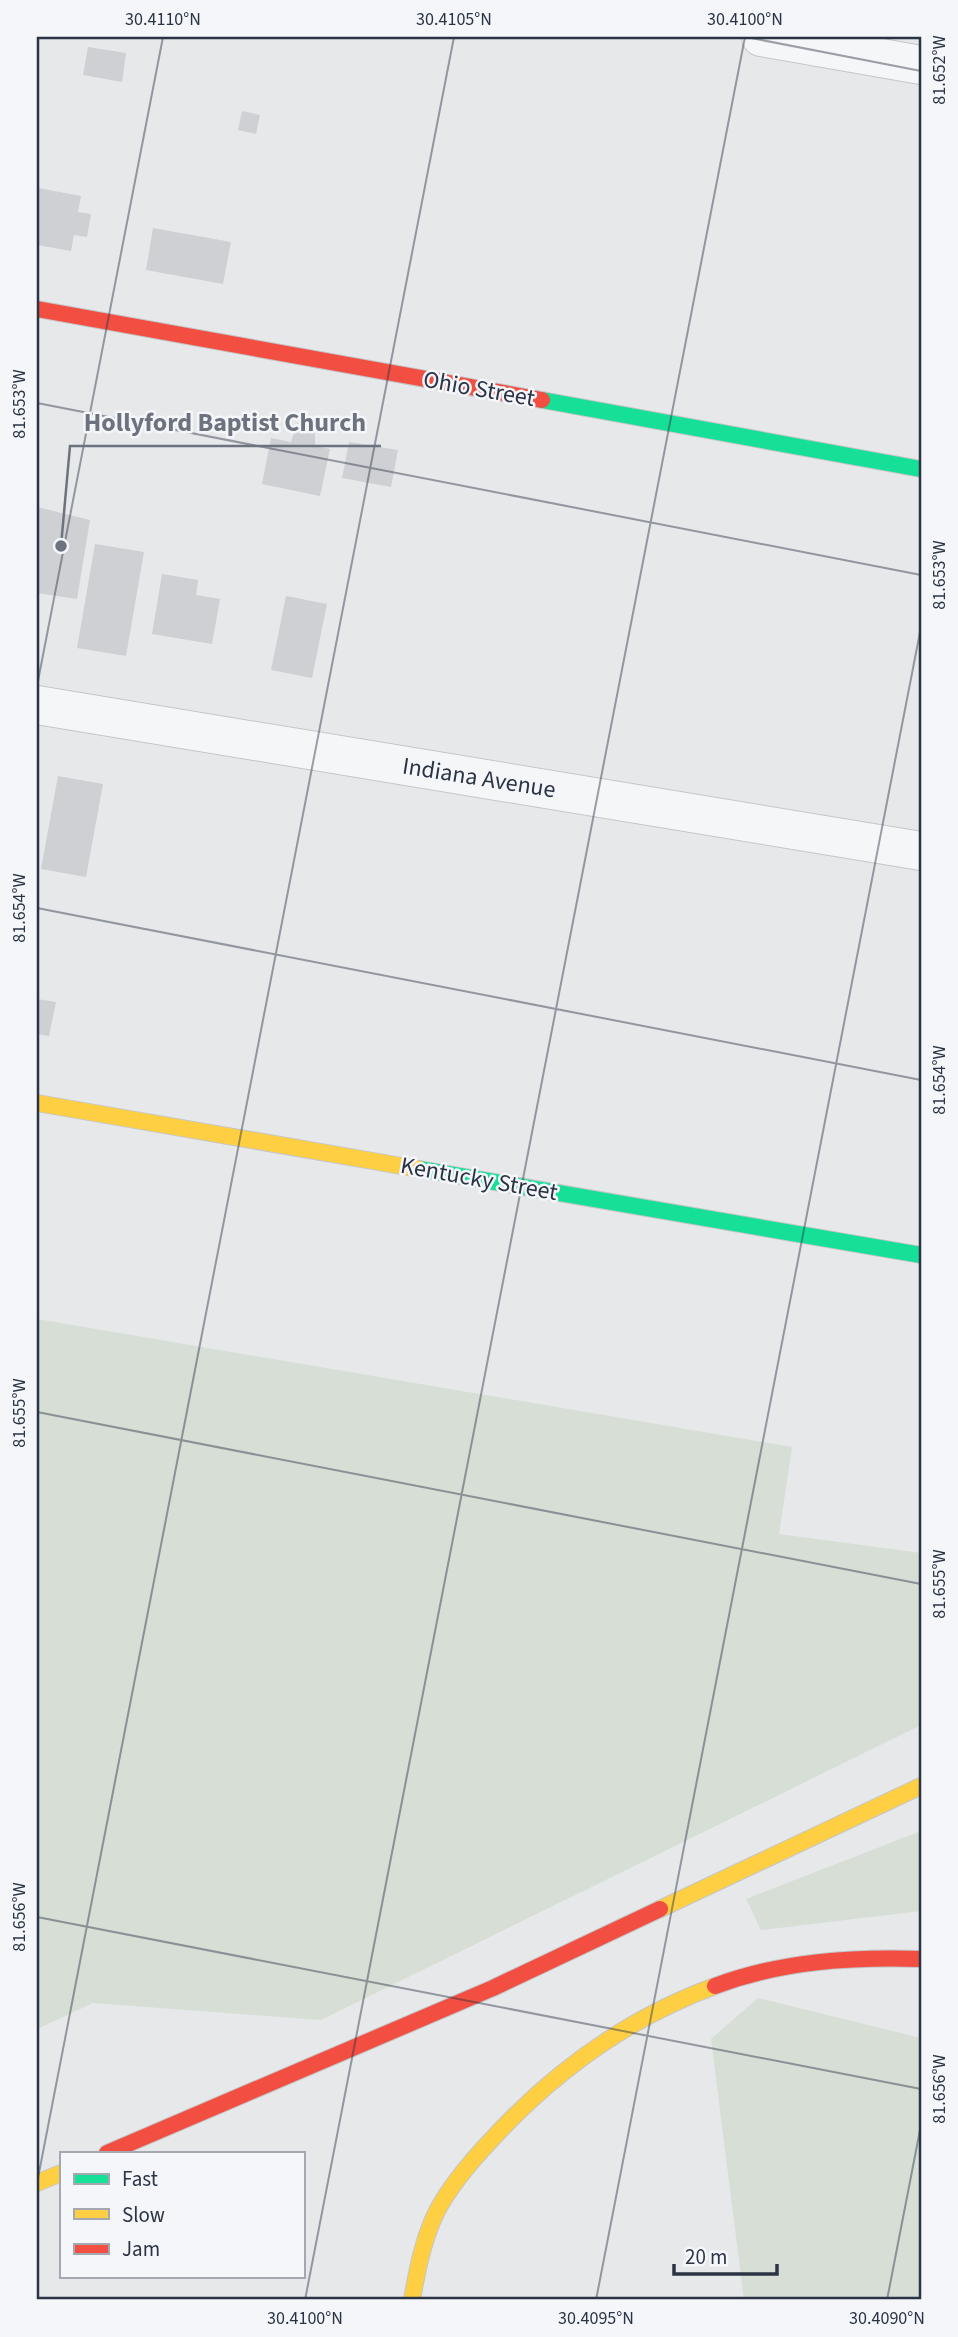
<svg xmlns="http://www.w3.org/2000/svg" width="958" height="2337" viewBox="0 0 958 2337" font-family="'Source Sans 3',sans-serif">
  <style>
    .green { fill: #d6ded6 }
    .building { fill: #ced0d3 }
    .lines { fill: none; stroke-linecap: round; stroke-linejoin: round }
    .street-casing { stroke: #c4c6c8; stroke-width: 40 }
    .fast-casing { stroke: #c4c6c8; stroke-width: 18 }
    .slow-casing { stroke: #c4c6c8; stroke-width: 18 }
    .jam-casing { stroke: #c4c6c8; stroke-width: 18 }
    .street { stroke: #f5f6f7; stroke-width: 38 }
    .fast { stroke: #16e098; stroke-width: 16 }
    .slow { stroke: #ffcf43; stroke-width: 16 }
    .jam { stroke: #f24e42; stroke-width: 16 }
    .ticks { fill: none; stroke: #2b3445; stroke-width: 2; stroke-opacity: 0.45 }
    .labels { text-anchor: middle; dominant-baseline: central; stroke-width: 5; stroke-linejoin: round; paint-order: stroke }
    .street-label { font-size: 24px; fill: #2b3445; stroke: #f4f6f9 }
    .leader { fill: none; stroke: #6c737f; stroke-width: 2.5 }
    .callout-dot { fill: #6c737f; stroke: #f4f6f9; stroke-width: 2.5 }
    .callout-label { font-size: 26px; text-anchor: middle; font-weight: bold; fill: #6c737f; stroke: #f4f6f9; stroke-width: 5; stroke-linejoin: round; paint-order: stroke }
    .neatline { fill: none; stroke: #2b3445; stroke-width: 2.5 }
    .ticks-label { font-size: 18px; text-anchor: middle; fill: #2b3445 }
  </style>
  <rect width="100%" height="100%" fill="#e6e8ea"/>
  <!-- green -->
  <path class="green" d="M37 1319 792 1447 779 1534 921 1553V1725L321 2020 93 2003 37 2029Z
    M921 1831V1911L761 1930 746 1899Z
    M758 1998 921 2038V2300H744L711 2039Z"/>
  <!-- building -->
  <path class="building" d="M88 47 126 53 122 82 83 75Z
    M242 111 260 115 256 134 238 130Z
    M38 188 81 196 78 212 91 214 87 237 74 235 71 251 37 245Z
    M153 228 231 242 223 284 146 270Z
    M297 423 315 427V446L330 449 320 496 262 484 271 438 291 442Z
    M349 442 398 450 391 487 342 478Z
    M37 507 90 520 77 599 37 593Z
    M95 544 144 552 126 656 77 648Z
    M162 574 198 580 196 595 220 599 212 644 152 634Z
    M286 596 327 604 312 678 271 670Z
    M58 776 103 784 86 877 41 869Z
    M37 999 56 1002 49 1036 37 1034Z"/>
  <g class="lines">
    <defs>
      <path id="street" d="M761 37 921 65
        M37 705 921 851"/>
      <path id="fast" d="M542 400 921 469
        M419 1169 921 1255"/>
      <path id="slow" d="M37 1103 419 1169
        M660 1909 921 1786
        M37 2183 61 2173
        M412 2300C417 2271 423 2240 436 2213 450 2185 473 2159 494 2137 557 2069 628 2018 715 1986"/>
      <path id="jam" d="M37 309 542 400
        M715 1986C782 1961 850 1957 921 1959
        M107 2153 493 1988 660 1909"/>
    </defs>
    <!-- street casing -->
    <use href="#street" class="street-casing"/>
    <!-- fast casing -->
    <use href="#fast" class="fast-casing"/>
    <!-- slow casing -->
    <use href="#slow" class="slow-casing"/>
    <!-- jam casing -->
    <use href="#jam" class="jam-casing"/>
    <!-- street -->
    <use href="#street" class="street"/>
    <!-- fast -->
    <use href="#fast" class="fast"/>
    <!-- slow -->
    <use href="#slow" class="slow"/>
    <!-- jam -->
    <use href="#jam" class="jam"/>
  </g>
  <!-- ticks -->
  <path class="ticks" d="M746 37 921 71M37 403 921 575M37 686 163 37M37 908 921 1080M37 1412 921 1584M37 1917 921 2089M37 2183 454 37M305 2300 745 37M596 2300 921 627M887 2300 921 2125"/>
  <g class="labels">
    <!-- street labels -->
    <g class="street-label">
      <text transform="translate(479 389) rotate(10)">Ohio Street</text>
      <text transform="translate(479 778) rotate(9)">Indiana Avenue</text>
      <text transform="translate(479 1179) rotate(10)">Kentucky Street</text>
    </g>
  </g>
  <!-- callouts -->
  <path class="leader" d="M61 546L70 446H381"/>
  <circle class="callout-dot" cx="61" cy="546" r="7"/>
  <g class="callout-label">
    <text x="225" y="431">Hollyford Baptist Church</text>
  </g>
  <!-- border -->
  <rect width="958" height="2337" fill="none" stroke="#f4f6f9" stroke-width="77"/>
  <!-- legend -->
  <rect x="60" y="2152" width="245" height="126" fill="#f4f6f9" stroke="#a4a8b1" stroke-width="2"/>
  <rect x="74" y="2174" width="35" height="10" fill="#16e098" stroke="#a4a8b1" stroke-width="2"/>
  <text x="122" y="2186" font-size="21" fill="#2b3445">Fast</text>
  <rect x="74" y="2209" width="35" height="10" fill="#ffcf43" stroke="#a4a8b1" stroke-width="2"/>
  <text x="122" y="2222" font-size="21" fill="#2b3445">Slow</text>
  <rect x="74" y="2244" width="35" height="10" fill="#f24e42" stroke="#a4a8b1" stroke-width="2"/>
  <text x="122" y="2256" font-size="21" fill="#2b3445">Jam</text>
  <!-- scale -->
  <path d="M674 2264v10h103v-10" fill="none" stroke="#2b3445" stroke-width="3.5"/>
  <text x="685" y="2264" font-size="21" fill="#2b3445" stroke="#f4f6f9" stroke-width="5" paint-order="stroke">20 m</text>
  <rect x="38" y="38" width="882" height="2260" class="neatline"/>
  <g class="ticks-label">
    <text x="163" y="25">30.4110°N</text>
    <text x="454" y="25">30.4105°N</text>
    <text x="745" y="25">30.4100°N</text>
    <text transform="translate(939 70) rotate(-90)" y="6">81.652°W</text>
    <text transform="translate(19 404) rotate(-90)" y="6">81.653°W</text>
    <text transform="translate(939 575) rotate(-90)" y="6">81.653°W</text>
    <text transform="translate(19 908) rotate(-90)" y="6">81.654°W</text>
    <text transform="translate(939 1080) rotate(-90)" y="6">81.654°W</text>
    <text transform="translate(19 1413) rotate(-90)" y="6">81.655°W</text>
    <text transform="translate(939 1584) rotate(-90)" y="6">81.655°W</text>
    <text transform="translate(19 1917) rotate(-90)" y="6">81.656°W</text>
    <text transform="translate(939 2089) rotate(-90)" y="6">81.656°W</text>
    <text x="305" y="2324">30.4100°N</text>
    <text x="596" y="2324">30.4095°N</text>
    <text x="887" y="2324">30.4090°N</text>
  </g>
</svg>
